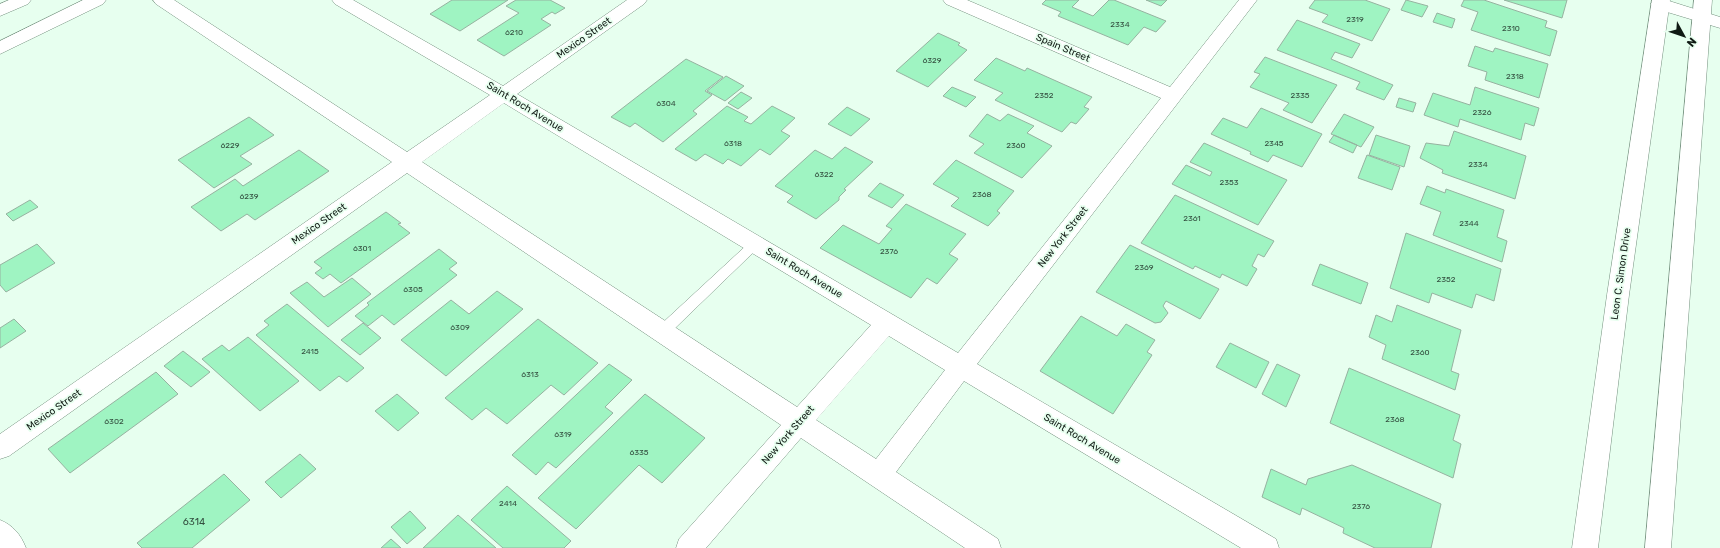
<svg xmlns="http://www.w3.org/2000/svg" width="1720" height="548" viewBox="0 0 1720 548" font-family="Rubik,sans-serif">
  <style>
    .building { fill: #9ff4c2; stroke: #96b2a0 }
    .lines { fill: none; stroke-linecap: round; stroke-linejoin: round }
    .service-casing { stroke: #75917f; stroke-width: 1 }
    .minor-casing { stroke: #75917f; stroke-width: 1 }
    .tertiary-casing { stroke: #75917f; stroke-width: 1 }
    .secondary-casing { stroke: #75917f; stroke-width: 1 }
    .service { fill: #fff; fill-rule: evenodd }
    .minor { fill: #fff; fill-rule: evenodd }
    .tertiary { fill: #fff; fill-rule: evenodd }
    .secondary { fill: #fff; fill-rule: evenodd }
    .labels { text-anchor: middle; dominant-baseline: central; stroke-width: 3.5; stroke-linejoin: round; paint-order: stroke }
    .number-label { font-size: 8px; fill: #345040 }
    .street-label { font-size: 10px; fill: #101a14; stroke: #e7ffef }
    .near-number-label { font-size: 10px; fill: #345040 }
  </style>
  <rect width="100%" height="100%" fill="#e7ffef"/>
  <!-- building -->
  <path class="building" d="M452 0H508L460 31 430 14Z
    M516 0H550L565 8 555 14 552 12 541 19 551 25 504 56 477 40 519 13 506 6Z
    M1046 0H1079L1072 7 1093 16 1109 0H1114L1166 21 1156 32 1144 27 1128 45 1058 16 1061 12 1042 4Z
    M1146 0H1167L1161 6Z
    M1315 0H1365L1390 9 1372 41 1322 22 1328 15 1309 8Z
    M1406 0 1428 6 1422 17 1401 10Z
    M1464 0H1484L1547 21 1545 27 1557 31 1550 56 1471 30 1478 12 1461 6Z
    M1504 0H1567L1562 18Z
    M1437 13 1455 19 1452 28 1433 22Z
    M1297 20 1360 44 1352 58 1335 52 1331 59 1393 85 1384 100 1356 89 1360 82 1277 50Z
    M938 33 960 43 958 45 967 50 928 87 896 71Z
    M1475 46 1493 52 1495 48 1548 64 1539 98 1485 80 1487 72 1468 66Z
    M1265 57 1337 85 1312 123 1283 110 1289 103 1250 87 1260 74 1254 72Z
    M996 58 1025 71 1027 68 1092 97 1084 107 1089 109 1076 124 1071 122 1062 132 995 100 1003 93 974 80Z
    M686 59 723 77 705 91 712 95 693 111 697 114 663 142 635 123 630 127 611 117Z
    M726 76 744 86 725 101 707 91Z
    M952 87 976 97 966 107 943 96Z
    M1475 87 1539 108 1534 126 1525 123 1521 140 1460 119 1458 127 1424 115 1433 93 1470 105Z
    M741 92 752 98 738 109 728 103Z
    M1399 98 1416 103 1413 112 1396 107Z
    M727 106 748 117 744 121 751 124 772 106 795 118 781 131 790 136 770 155 760 149 741 166 728 159 723 164 705 154 696 161 675 149Z
    M847 107 870 119 851 136 828 124Z
    M1261 108 1322 134 1302 167 1273 155 1268 162 1250 154 1251 152 1211 134 1223 118 1247 128Z
    M987 114 1000 121 1008 114 1034 126 1027 133 1052 146 1022 178 974 153 984 144 969 136Z
    M1344 114 1374 127 1361 147 1331 134Z
    M249 117 274 135 240 156 252 164 214 188 178 160Z
    M1454 131 1526 156 1515 199 1442 173 1443 170 1420 158 1426 143 1449 146Z
    M1334 135 1357 145 1353 153 1329 142Z
    M1376 135 1410 146 1404 167 1369 155Z
    M1204 143 1287 180 1258 225 1172 184 1186 165 1210 176 1212 172 1190 162Z
    M845 147 873 162 844 189 846 190 839 197V200L816 219 787 202 793 196 775 186 815 150 832 159Z
    M299 150 329 171 255 220 247 214 221 231 191 207 235 179 243 186Z
    M1367 155 1400 167 1392 190 1358 178Z
    M956 160 1014 191 997 211 1000 213 988 226 951 206 959 198 933 184Z
    M880 183 904 195 892 208 868 196Z
    M1427 186 1445 193 1446 189 1504 210 1497 237 1507 241 1502 262 1433 235 1441 212 1420 204Z
    M1175 195 1274 241 1264 257 1258 254 1252 266 1257 269 1247 286 1222 274 1220 278 1195 266 1193 269 1141 243Z
    M30 200 38 207 13 221 6 214Z
    M906 204 966 234 949 254 958 259 937 284 927 278 911 298 820 248 843 225 879 244 892 229 886 226Z
    M386 212 401 223 398 224 410 233 341 283 330 274 323 279 315 273 322 268 314 262Z
    M1406 233 1501 269 1494 301 1476 294 1472 308 1432 293 1429 303 1390 288Z
    M37 244 55 263 6 292 0 285V265Z
    M1130 245 1219 289 1200 319 1166 301 1163 306 1168 313 1161 322 1155 323 1096 292Z
    M439 249 457 263 449 269 457 275 394 325 382 315 368 326 355 316 369 305 367 303Z
    M1320 264 1368 283 1361 304 1312 285Z
    M352 278 371 294 328 327 290 293 307 282 324 297Z
    M497 291 523 309 446 376 401 340 451 300 469 314Z
    M287 304 364 368 347 382 339 376 320 391 256 335 269 325 264 321Z
    M1397 305 1461 330 1451 371 1459 374 1455 390 1382 359 1386 345 1369 337 1376 315 1392 322Z
    M1081 316 1117 336 1126 324 1155 340 1147 352 1152 355 1113 414 1040 371Z
    M14 319 26 331 0 348V328Z
    M538 319 598 363 564 395 551 385 507 424 486 408 472 420 445 398Z
    M363 323 381 338 360 355 341 340Z
    M248 337 299 381 260 411 202 359 222 345 229 351Z
    M1230 343 1269 362 1256 388 1216 367Z
    M183 351 210 372 191 387 164 366Z
    M609 364 632 380 605 407 613 413 556 468 548 462 536 475 512 455Z
    M1277 364 1300 375 1286 407 1262 394Z
    M1349 368 1460 415 1453 440 1461 444 1453 478 1330 423Z
    M156 372 178 394 70 473 48 449Z
    M397 394 419 413 398 431 375 411Z
    M645 394 705 438 662 483 639 465 576 529 538 498Z
    M300 454 316 469 281 498 265 482Z
    M1352 465 1441 504 1431 548H1375L1343 533 1344 528 1302 508 1300 515 1262 497 1271 469 1306 485 1308 479Z
    M224 474 250 500 192 548H142L137 543Z
    M507 486 571 541 564 548H503L471 520Z
    M410 511 426 528 407 544 391 527Z
    M458 515 496 548H423Z
    M391 539 401 548H381Z"/>
  <g class="lines">
    <defs>
      <path id="service" d="M755 239 759 241 761 244 759 247 668 335 663 337 658 335 656 331 658 327 751 241Z"/>
      <path id="minor" d="M153 0H174L407 152 490 95 335 4 332 0H353L503 86 627 0H647L644 4 517 94 958 353 1161 98 946 4 943 0H967L1170 87 1239 0H1257L977 364 1276 539 1279 548H1241L964 381 896 472 998 539 1001 548H965L801 438 706 548H676L679 539 781 425 407 173 9 456 0 459V434L392 162 156 4ZM504 103 871 325 797 407 422 162ZM889 336 945 370 876 459 816 420Z
        M1654 0H1666L1720 17V28L1654 8 1651 4Z
        M0 520C13 525 21 535 26 548H0Z"/>
      <path id="tertiary" d="M9 0H31L28 4 0 16V4Z
        M83 0H106L103 4 0 54V41Z"/>
      <path id="secondary" d="M1652 0H1670L1629 295 1598 548H1572L1607 295Z
        M1694 0H1712L1671 548H1645Z"/>
    </defs>
    <!-- service casing -->
    <use href="#service" class="service-casing"/>
    <!-- minor casing -->
    <use href="#minor" class="minor-casing"/>
    <!-- tertiary casing -->
    <use href="#tertiary" class="tertiary-casing"/>
    <!-- secondary casing -->
    <use href="#secondary" class="secondary-casing"/>
    <!-- service -->
    <use href="#service" class="service"/>
    <!-- minor -->
    <use href="#minor" class="minor"/>
    <!-- tertiary -->
    <use href="#tertiary" class="tertiary"/>
    <!-- secondary -->
    <use href="#secondary" class="secondary"/>
  </g>
  <g class="labels">
    <!-- number labels -->
    <g class="number-label">
      <text x="1355" y="19">2319</text>
      <text x="1120" y="24">2334</text>
      <text x="1511" y="28">2310</text>
      <text x="514" y="32">6210</text>
      <text x="932" y="60">6329</text>
      <text x="1515" y="76">2318</text>
      <text x="1044" y="95">2352</text>
      <text x="1300" y="95">2335</text>
      <text x="666" y="103">6304</text>
      <text x="1482" y="112">2326</text>
      <text x="733" y="143">6318</text>
      <text x="1274" y="143">2345</text>
      <text x="230" y="145">6229</text>
      <text x="1016" y="145">2360</text>
      <text x="1478" y="164">2334</text>
      <text x="824" y="174">6322</text>
      <text x="1229" y="182">2353</text>
      <text x="982" y="194">2368</text>
      <text x="249" y="196">6239</text>
      <text x="1192" y="218">2361</text>
      <text x="1469" y="223">2344</text>
      <text x="362" y="248">6301</text>
      <text x="889" y="251">2376</text>
      <text x="1144" y="267">2369</text>
      <text x="1446" y="279">2352</text>
      <text x="413" y="289">6305</text>
      <text x="460" y="327">6309</text>
      <text x="310" y="351">2415</text>
      <text x="1420" y="352">2360</text>
      <text x="530" y="374">6313</text>
      <text x="1395" y="419">2368</text>
      <text x="114" y="421">6302</text>
      <text x="563" y="434">6319</text>
      <text x="639" y="452">6335</text>
      <text x="508" y="503">2414</text>
      <text x="1361" y="506">2376</text>
    </g>
    <!-- street labels -->
    <g class="street-label">
      <text transform="translate(584 38) rotate(-35)">Mexico Street</text>
      <text transform="translate(1063 48) rotate(23)">Spain Street</text>
      <text transform="translate(525 107) rotate(31)">Saint Roch Avenue</text>
      <text transform="translate(319 224) rotate(-35)">Mexico Street</text>
      <text transform="translate(1063 237) rotate(-52)">New York Street</text>
      <text transform="translate(804 273) rotate(31)">Saint Roch Avenue</text>
      <text transform="translate(1621 274) rotate(-82)">Leon C. Simon Drive</text>
      <text transform="translate(54 410) rotate(-35)">Mexico Street</text>
      <text transform="translate(788 435) rotate(-49)">New York Street</text>
      <text transform="translate(1082 439) rotate(31)">Saint Roch Avenue</text>
    </g>
    <!-- near-number labels -->
    <g class="near-number-label">
      <text x="194" y="522">6314</text>
    </g>
  </g>
  <!-- north arrow -->
  <g transform="translate(1684 36) rotate(130)" stroke="#e7ffef" stroke-width="3" paint-order="stroke">
  <path d="M0-3L7 15L0 10L-7 15Z" fill="#101a14"/>
  <text y="-6" font-size="11" font-weight="bold" text-anchor="middle" fill="#101a14">N</text>
  </g>
</svg>
